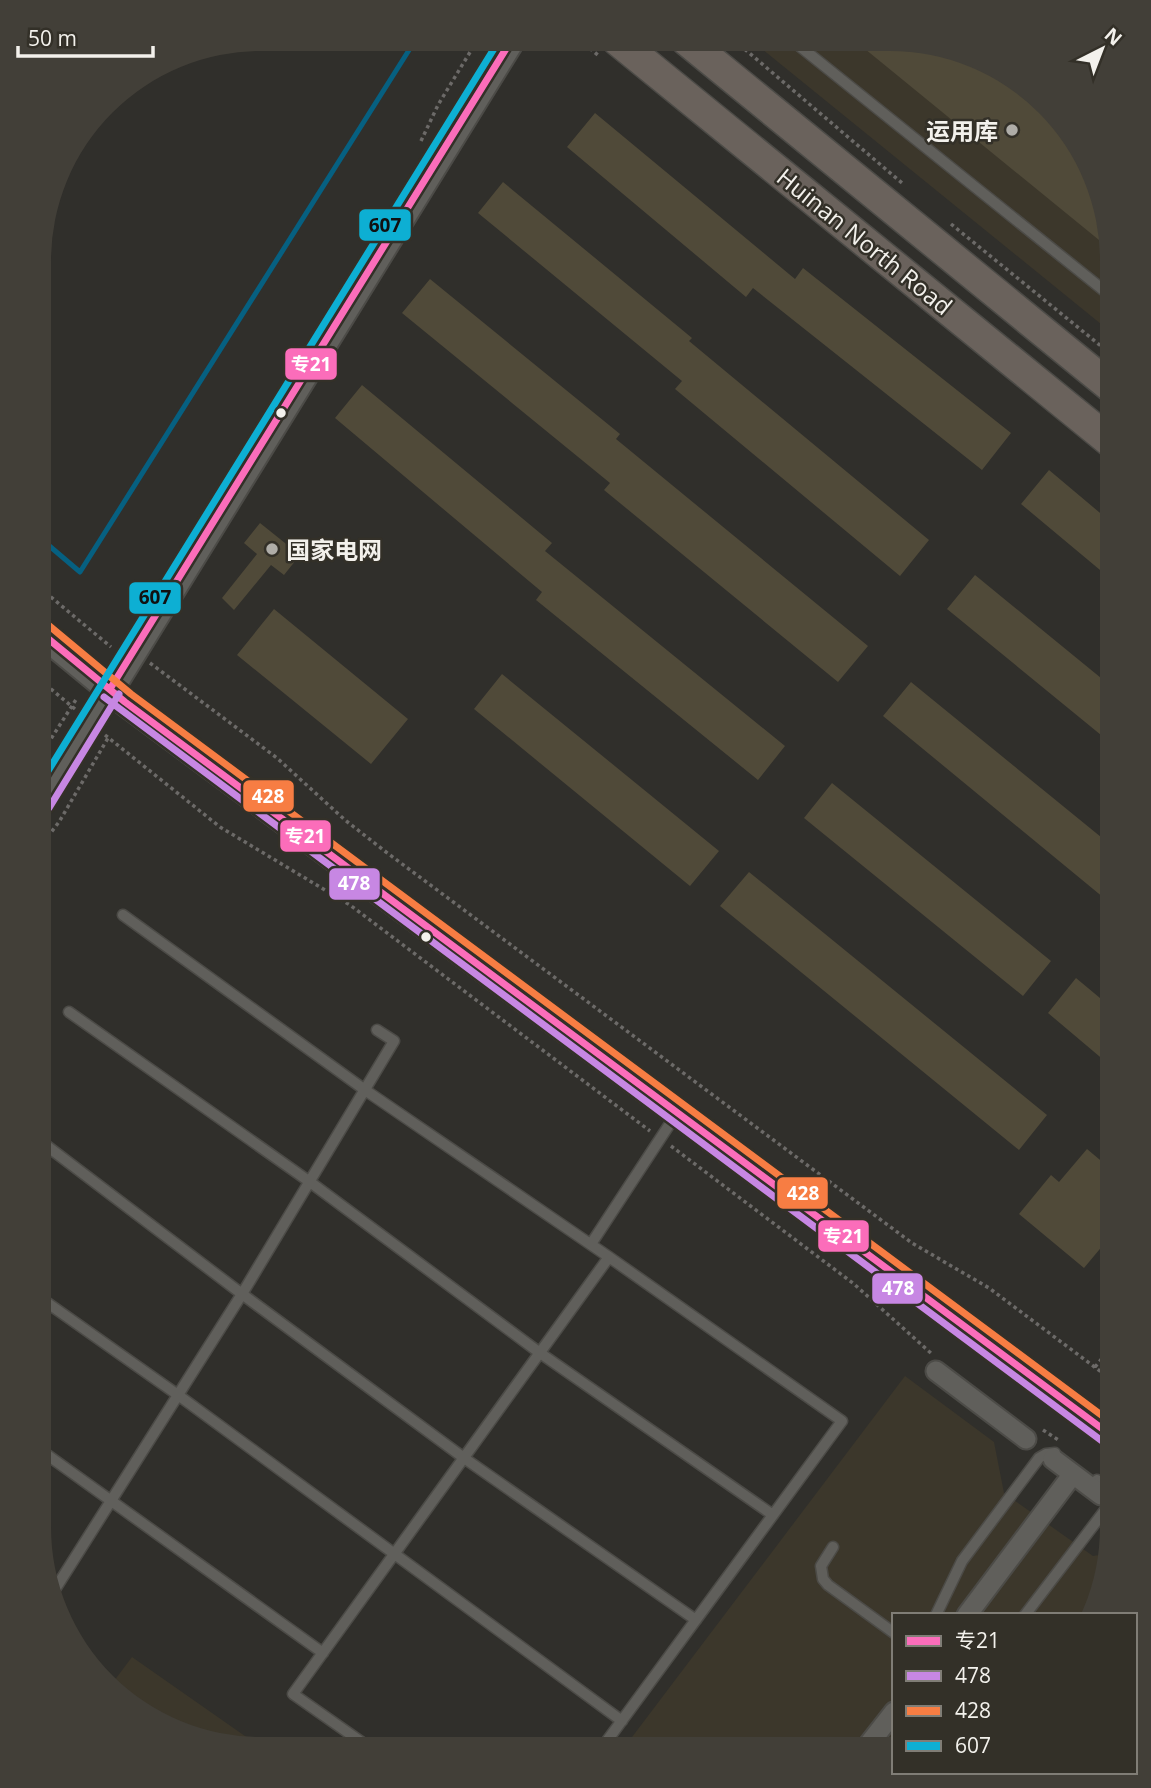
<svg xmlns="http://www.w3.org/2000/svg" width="1151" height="1788" viewBox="0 0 1151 1788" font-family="'Open Sans','Noto Sans SC',sans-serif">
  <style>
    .built { fill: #3c372b }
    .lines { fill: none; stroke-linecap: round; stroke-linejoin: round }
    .stream { stroke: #066081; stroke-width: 5 }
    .building { fill: #504a39 }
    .lane-casing { stroke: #4c4b47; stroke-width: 13 }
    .street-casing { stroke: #4c4b47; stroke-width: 23 }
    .secondary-casing { stroke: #4c4b47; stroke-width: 30 }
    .primary-casing { stroke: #4c4b47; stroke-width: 33 }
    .path { stroke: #6c6a68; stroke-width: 3.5; stroke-dasharray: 3.5 3.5; stroke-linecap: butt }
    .lane { stroke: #605f5b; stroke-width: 10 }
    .street { stroke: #605f5b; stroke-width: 19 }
    .secondary { stroke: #605f5b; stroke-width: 26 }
    .primary { stroke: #6a625c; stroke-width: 30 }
    .bus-1-casing { stroke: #333028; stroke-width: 12 }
    .bus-2-casing { stroke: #333028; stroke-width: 12 }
    .bus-3-casing { stroke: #333028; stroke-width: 12 }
    .bus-4-casing { stroke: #333028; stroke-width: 12 }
    .bus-1 { stroke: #fb6dba; stroke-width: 7 }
    .bus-2 { stroke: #c787e3; stroke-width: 7 }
    .bus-3 { stroke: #f77d43; stroke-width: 7 }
    .bus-4 { stroke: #0dafd3; stroke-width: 7 }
    .poi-dot { fill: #afada8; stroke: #333028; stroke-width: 2.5 }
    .bus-dot { fill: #f3f1ec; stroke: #333028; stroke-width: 2.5 }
    .labels { text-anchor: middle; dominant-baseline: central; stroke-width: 5; stroke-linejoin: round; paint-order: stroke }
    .poi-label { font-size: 24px; font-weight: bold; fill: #f3f1ec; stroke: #333028; text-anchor: end }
    .street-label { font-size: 24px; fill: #f3f1ec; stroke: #333028 }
    .line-badge { stroke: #333028; stroke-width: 2.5 }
    .badge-label { font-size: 19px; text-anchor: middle; font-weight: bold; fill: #fff }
    .pale-badge-label { font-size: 19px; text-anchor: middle; font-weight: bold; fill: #111 }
  </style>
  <rect width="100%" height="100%" fill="#302f2b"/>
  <!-- built -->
  <path class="built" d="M751 40H920L1025 84 1095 175 1112 261V333Z
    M905 1376 994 1442 1004 1493 1093 1556 1110 1553 1101 1599 1092 1615H894V1749H623Z
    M132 1657 262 1748H232L126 1704 111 1685Z"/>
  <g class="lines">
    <!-- stream -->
    <path class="stream" d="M40 538 80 572 416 39"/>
  </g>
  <!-- building -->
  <path class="building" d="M854 40H920L1025 84 1095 175 1110 249Z
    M595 113 795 279 803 268 1011 433 982 470 753 288 746 297 567 147Z
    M503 182 692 338 689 341 929 540 900 576 675 389 682 381 478 213Z
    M430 279 620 434 616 439 868 646 838 682 604 490 610 483 402 313Z
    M362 385 552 543 545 551 785 746 758 780 536 600 542 592 335 418Z
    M1049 470 1112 523V580L1021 504Z
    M260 523 300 555 284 575 271 565 234 610 222 598 257 554 244 543Z
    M975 575 1112 687V744L947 609Z
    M274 609 408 719 371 764 237 655Z
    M502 674 719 851 690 886 474 709Z
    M911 682 1112 846V888L1104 898 883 716Z
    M832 783 1051 961 1023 996 804 818Z
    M749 872 1047 1115 1019 1150 720 906Z
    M1076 978 1112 1008V1067L1048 1013Z
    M1087 1149 1112 1170V1251L1104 1244 1084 1268 1019 1214 1051 1175 1059 1182Z"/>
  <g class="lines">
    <defs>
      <path id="lane" d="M792 40 1112 297
        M123 915 365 1090 609 1257 842 1421 601 1749
        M69 1012 310 1182 540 1353 773 1515
        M39 1140 242 1294 464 1458 696 1620
        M591 1244 677 1113
        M39 1297 178 1395 622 1721
        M39 1449 323 1653
        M1097 1480 1112 1491
        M833 1547 821 1566 823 1579 828 1585 894 1633
        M52 1594 242 1294 394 1041 377 1030
        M936 1615 962 1561 1039 1458 1046 1454 1055 1453
        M1025 1615 1112 1501
        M370 1748 293 1694 609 1257"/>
      <path id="street" d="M936 1371 1026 1439
        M1053 1459 1101 1495
        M967 1615 1073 1474
        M865 1749 894 1712"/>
      <path id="secondary" d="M40 632 125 702 1112 1436
        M40 803 512 39"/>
      <path id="primary" d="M617 40 1112 443
        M686 40 1112 388"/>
    </defs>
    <!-- lane casing -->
    <use href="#lane" class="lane-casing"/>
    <!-- street casing -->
    <use href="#street" class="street-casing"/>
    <!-- secondary casing -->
    <use href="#secondary" class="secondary-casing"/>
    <!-- primary casing -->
    <use href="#primary" class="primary-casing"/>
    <!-- path -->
    <path class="path" d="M579 39 599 56
      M734 40 902 183
      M421 141 438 105 478 39
      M951 224 1112 355
      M1102 465 1112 473
      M40 588 111 647
      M150 663 277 758 345 820 386 852 912 1243 989 1288 1112 1380
      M40 680 75 709
      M105 735 220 827 350 905 650 1131
      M40 756 77 698
      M39 848 59 822 108 738
      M671 1146 854 1284 933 1355
      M1095 1367 1112 1346
      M1043 1430 1060 1441"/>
    <!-- lane -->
    <use href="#lane" class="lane"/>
    <!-- street -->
    <use href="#street" class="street"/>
    <!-- secondary -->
    <use href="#secondary" class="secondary"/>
    <!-- primary -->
    <use href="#primary" class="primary"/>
    <defs>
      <path id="bus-1" d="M40 632 125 702 1112 1436
        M110 689 512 39"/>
      <path id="bus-2" d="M104 697 1106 1444
        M49 808 119 694"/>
      <path id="bus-3" d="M47 624 131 694 1112 1423"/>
      <path id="bus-4" d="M40 784 500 39"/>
    </defs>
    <!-- bus-1 casing -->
    <use href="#bus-1" class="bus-1-casing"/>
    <!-- bus-2 casing -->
    <use href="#bus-2" class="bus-2-casing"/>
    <!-- bus-3 casing -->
    <use href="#bus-3" class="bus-3-casing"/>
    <!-- bus-4 casing -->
    <use href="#bus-4" class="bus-4-casing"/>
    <!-- bus-1 -->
    <use href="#bus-1" class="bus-1"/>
    <!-- bus-2 -->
    <use href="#bus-2" class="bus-2"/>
    <!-- bus-3 -->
    <use href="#bus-3" class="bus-3"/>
    <!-- bus-4 -->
    <use href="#bus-4" class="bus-4"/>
  </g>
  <!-- markers -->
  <g class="poi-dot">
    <circle cx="1012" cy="130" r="7"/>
    <circle cx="272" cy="549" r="7"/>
  </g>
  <g class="bus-dot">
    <circle cx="281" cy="413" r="6"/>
    <circle cx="426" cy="937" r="6"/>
  </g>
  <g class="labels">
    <!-- poi labels -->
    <g class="poi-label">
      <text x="998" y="130">运用库</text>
      <text x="286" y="549" text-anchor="start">国家电网</text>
    </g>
    <!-- street labels -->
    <g class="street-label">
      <text transform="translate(865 241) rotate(39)">Huinan North Road</text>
    </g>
  </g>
  <!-- crop -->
  <path d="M0 0H1151V1788H0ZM261 51H890A210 210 0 0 1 1100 261V1527A210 210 0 0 1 890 1737H261A210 210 0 0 1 51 1527V261A210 210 0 0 1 261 51Z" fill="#423f38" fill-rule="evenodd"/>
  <g class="line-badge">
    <rect x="358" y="208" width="54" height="34" rx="7" fill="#0dafd3"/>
    <rect x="284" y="347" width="54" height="34" rx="7" fill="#fb6dba"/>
    <rect x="128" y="581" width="54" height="34" rx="7" fill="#0dafd3"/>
    <rect x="242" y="779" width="53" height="34" rx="7" fill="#f77d43"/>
    <rect x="279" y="819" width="53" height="34" rx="7" fill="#fb6dba"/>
    <rect x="328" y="867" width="53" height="34" rx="7" fill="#c787e3"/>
    <rect x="776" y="1176" width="53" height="34" rx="7" fill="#f77d43"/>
    <rect x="817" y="1219" width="53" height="34" rx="7" fill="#fb6dba"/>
    <rect x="871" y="1272" width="53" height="33" rx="7" fill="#c787e3"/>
  </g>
  <g class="badge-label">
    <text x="311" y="371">专21</text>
    <text x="268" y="803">428</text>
    <text x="305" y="843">专21</text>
    <text x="354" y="890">478</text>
    <text x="803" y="1200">428</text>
    <text x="843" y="1243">专21</text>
    <text x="898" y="1295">478</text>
  </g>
  <g class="pale-badge-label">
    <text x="385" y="232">607</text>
    <text x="155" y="604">607</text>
  </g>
  <!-- legend -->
  <rect x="892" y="1613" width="245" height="161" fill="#333028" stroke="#807d76" stroke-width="2"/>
  <rect x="906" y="1636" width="35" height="10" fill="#fb6dba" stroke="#807d76" stroke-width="2"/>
  <text x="955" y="1648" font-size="21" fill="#f3f1ec">专21</text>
  <rect x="906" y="1671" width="35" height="10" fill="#c787e3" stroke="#807d76" stroke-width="2"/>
  <text x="955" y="1683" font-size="21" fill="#f3f1ec">478</text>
  <rect x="906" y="1706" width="35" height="10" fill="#f77d43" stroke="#807d76" stroke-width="2"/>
  <text x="955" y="1718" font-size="21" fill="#f3f1ec">428</text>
  <rect x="906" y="1741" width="35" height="10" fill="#0dafd3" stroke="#807d76" stroke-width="2"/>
  <text x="955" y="1753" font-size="21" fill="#f3f1ec">607</text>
  <!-- north arrow -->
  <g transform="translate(1102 49) rotate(42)" stroke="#333028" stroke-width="5" paint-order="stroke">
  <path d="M0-5L12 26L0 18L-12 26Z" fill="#f3f1ec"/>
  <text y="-10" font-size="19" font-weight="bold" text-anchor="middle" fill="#f3f1ec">N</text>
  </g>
  <!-- scale -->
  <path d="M18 46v10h135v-10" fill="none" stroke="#f3f1ec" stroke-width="3.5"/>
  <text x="28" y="46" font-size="21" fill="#f3f1ec" stroke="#333028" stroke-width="5" paint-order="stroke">50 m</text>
</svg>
